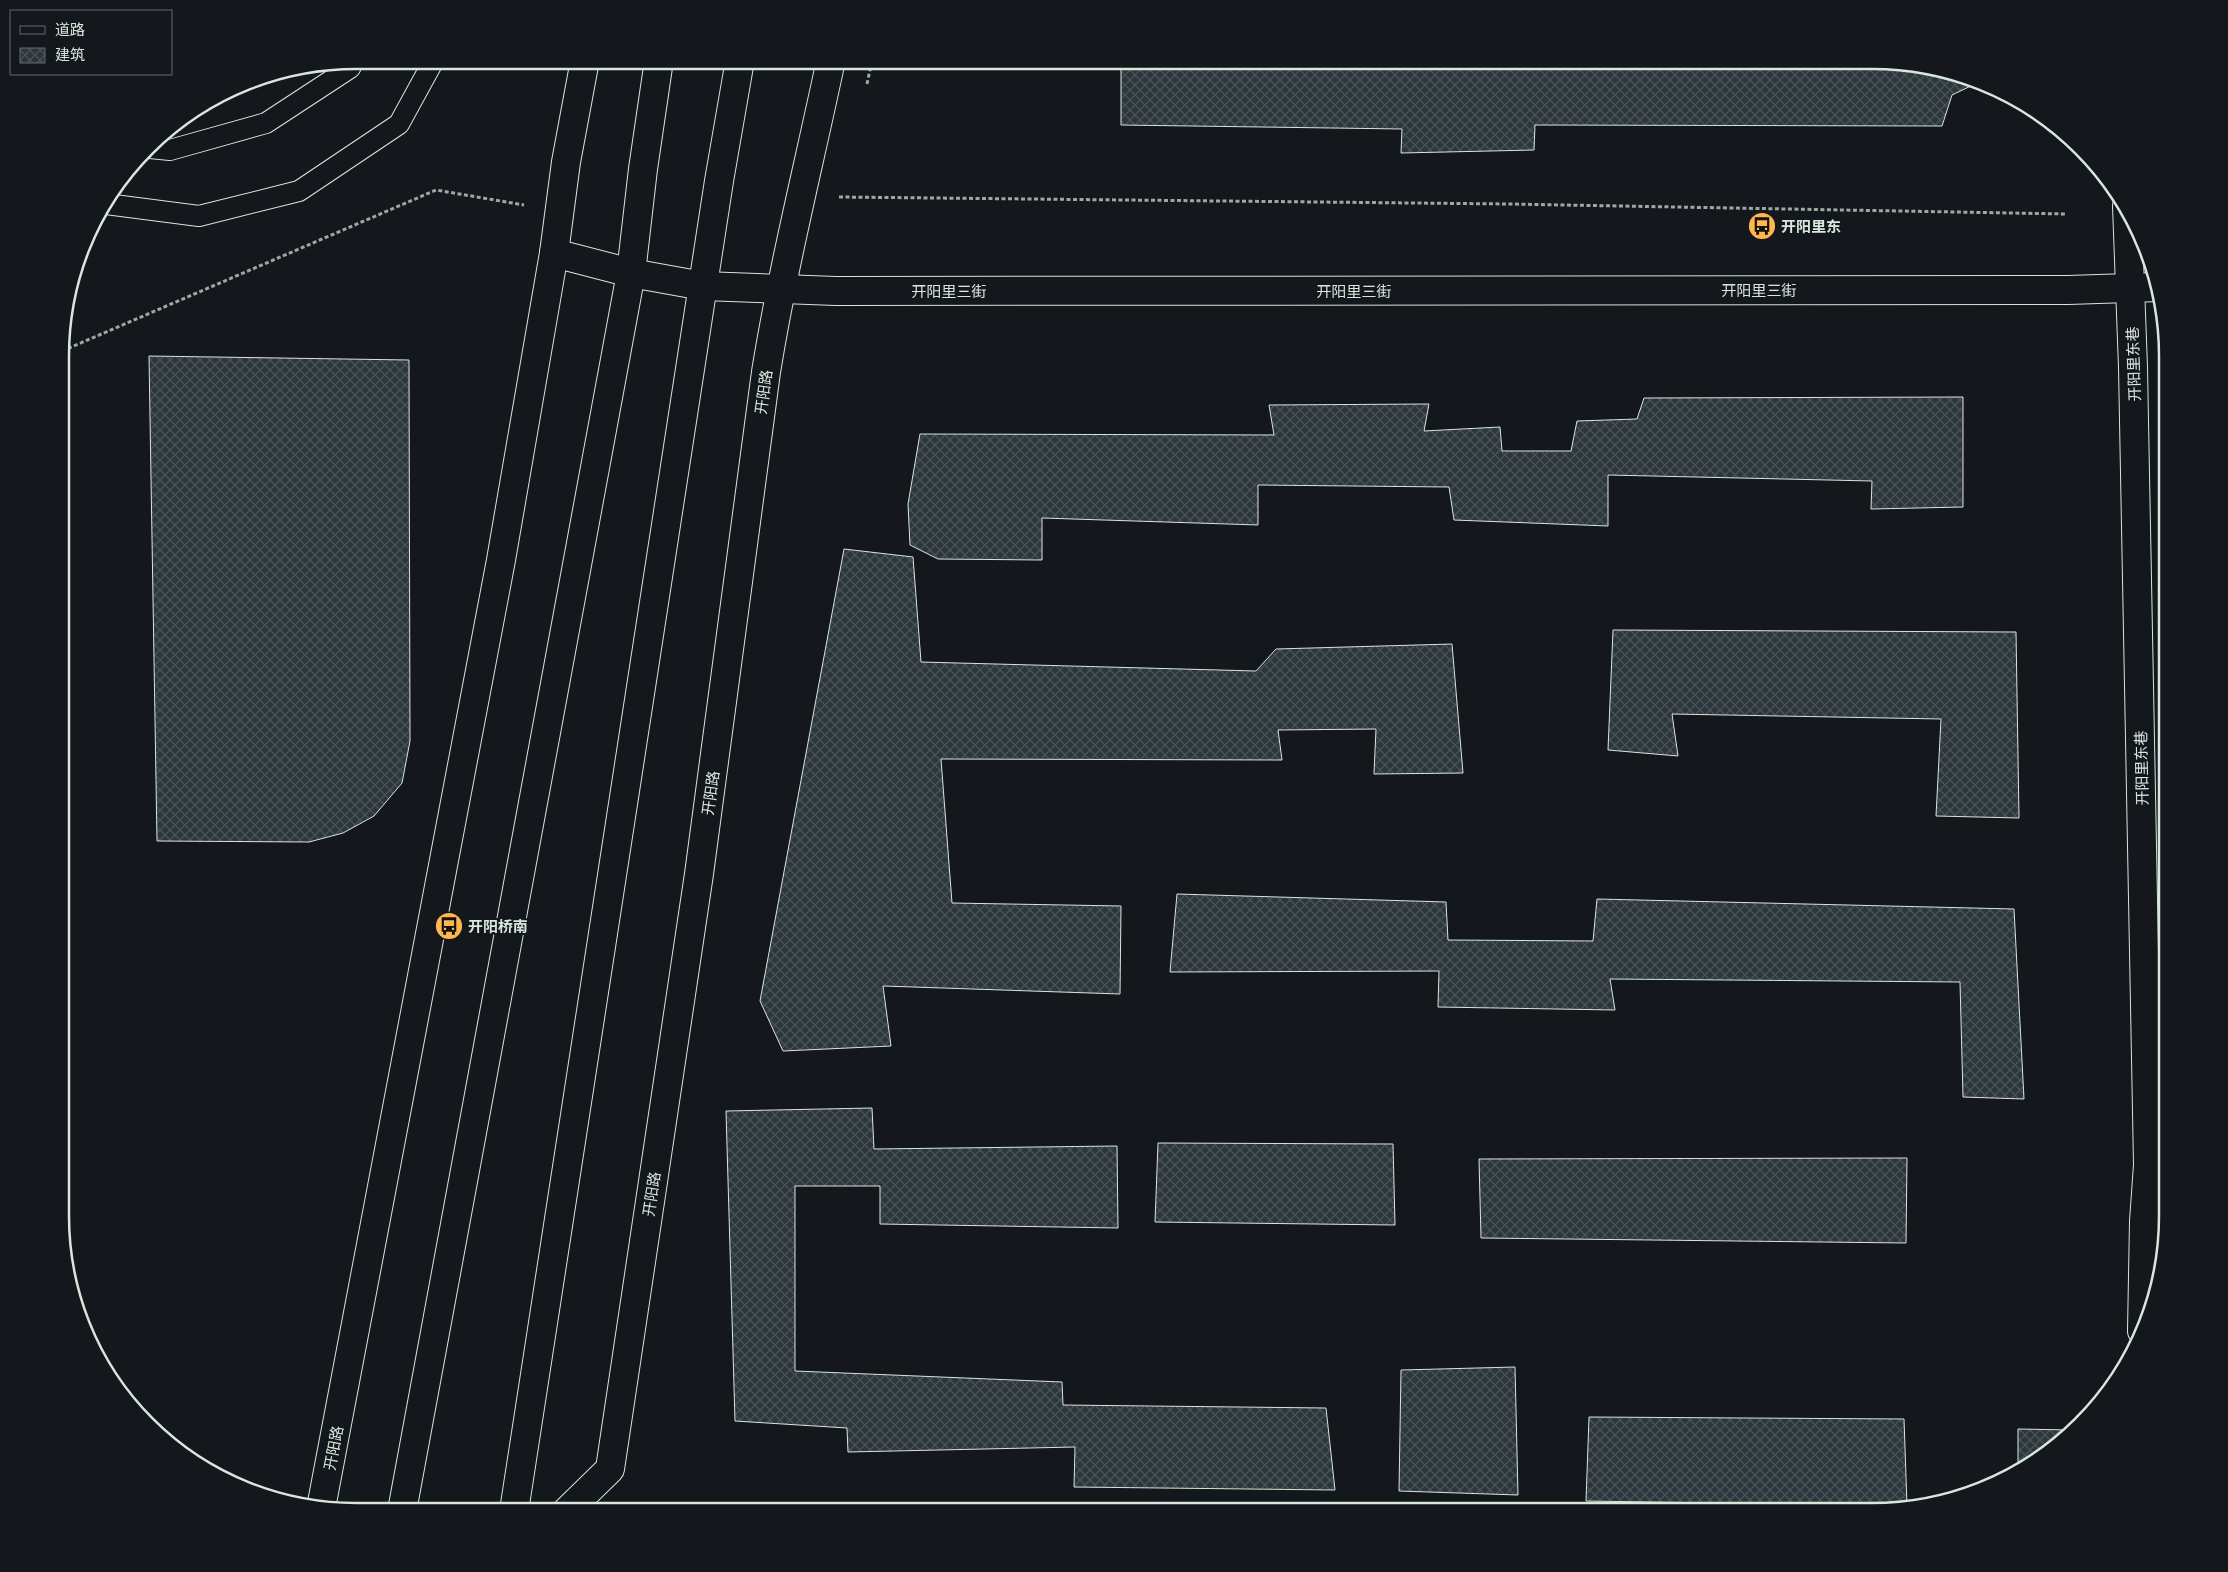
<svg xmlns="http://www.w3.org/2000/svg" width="2228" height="1572" viewBox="0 0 2228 1572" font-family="'Exo 2','Noto Sans SC',sans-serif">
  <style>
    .building { fill: url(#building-cross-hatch); stroke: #d8e6dc }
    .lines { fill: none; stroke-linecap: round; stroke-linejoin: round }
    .service-casing { stroke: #d8e6dc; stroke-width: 22 }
    .minor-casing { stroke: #d8e6dc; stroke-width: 30 }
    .tertiary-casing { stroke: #d8e6dc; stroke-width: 30 }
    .primary-casing { stroke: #d8e6dc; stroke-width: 30 }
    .path { stroke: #9da8a2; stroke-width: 3; stroke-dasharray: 4 2.5; stroke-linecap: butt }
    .service { stroke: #14181c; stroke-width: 20 }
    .minor { stroke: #14181c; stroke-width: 28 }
    .tertiary { stroke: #14181c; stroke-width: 28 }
    .primary { stroke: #14181c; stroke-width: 28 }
    .labels { text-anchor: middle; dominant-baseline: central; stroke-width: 4; stroke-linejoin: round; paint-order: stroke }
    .poi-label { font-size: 15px; font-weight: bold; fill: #d8e6dc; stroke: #14181c; text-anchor: start }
    .street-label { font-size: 15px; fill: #d8e6dc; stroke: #14181c }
    .rim { fill: none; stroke: #d8e6dc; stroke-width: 2.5 }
  </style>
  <defs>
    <pattern id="building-cross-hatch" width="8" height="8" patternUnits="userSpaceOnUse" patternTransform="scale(1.25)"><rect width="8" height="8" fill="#2c363c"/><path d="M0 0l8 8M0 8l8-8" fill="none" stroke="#4a5358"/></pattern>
  </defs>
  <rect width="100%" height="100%" fill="#14181c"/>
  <!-- building -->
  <path class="building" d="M949 60H1068V66L949 64Z
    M1121 60 1891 61 1968 76 1978 81 1977 83 1952 95 1942 126 1535 125 1534 150 1401 153 1402 129 1121 125Z
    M149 356 409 360 410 741 402 783 374 816 343 833 309 842 157 841Z
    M1963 397V507L1871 509 1872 481 1608 475V526L1454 520 1449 487 1258 485V525L1042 518V560L938 559 910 545 908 504 920 434 1274 435 1269 405 1429 404 1424 431 1500 427 1502 451H1571L1577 421 1637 419 1644 398Z
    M844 549 913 557 921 662 1256 671 1276 649 1452 644 1463 773 1374 774 1376 729 1278 730 1282 760 941 759 952 903 1121 906 1120 994 883 986 891 1046 783 1051 760 1001Z
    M1613 630 2016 632 2019 818 1936 816 1941 719 1672 714 1678 756 1608 750Z
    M1177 894 1446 902 1448 940 1593 941 1597 899 2014 909 2024 1099 1963 1097 1960 982 1610 979 1615 1010 1438 1007 1439 971 1170 972Z
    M872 1108 874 1149 1117 1146 1118 1228 880 1224V1186H795V1371L1062 1382 1063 1405 1326 1408 1335 1490 1074 1487 1075 1447 848 1452 847 1428 735 1421 726 1111Z
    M1158 1143 1393 1144 1395 1225 1155 1222Z
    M1907 1158 1906 1243 1481 1238 1479 1159Z
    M1515 1367 1518 1495 1399 1491 1401 1370Z
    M1589 1417 1904 1419 1907 1506 1586 1501Z
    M2018 1429 2071 1430 2070 1435 2018 1472Z"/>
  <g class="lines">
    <defs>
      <path id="service" d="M150 148 170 150 266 123 350 68 354 60
        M106 204 199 216 299 191 399 124 434 60"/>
      <path id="minor" d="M2127 206 2133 367 2148 1165 2144 1221 2142 1331
        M554 253 631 273 703 286 836 291 2068 290 2159 287
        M2144 1221H2167"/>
      <path id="tertiary" d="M321 1508 501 560 554 253 566 162 585 60
        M567 1511 610 1469 699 874 766 372C783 267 809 164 831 60"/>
      <path id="primary" d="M402 1511 631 273 643 169 659 60
        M514 1511 719 181 740 60"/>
    </defs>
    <!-- service casing -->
    <use href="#service" class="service-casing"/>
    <!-- minor casing -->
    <use href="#minor" class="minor-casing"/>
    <!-- tertiary casing -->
    <use href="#tertiary" class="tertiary-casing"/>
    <!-- primary casing -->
    <use href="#primary" class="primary-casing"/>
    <!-- path -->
    <path class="path" d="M867 84 872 60
      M839 197 1508 204 2067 214
      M62 351 436 190 524 205"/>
    <!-- service -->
    <use href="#service" class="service"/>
    <!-- minor -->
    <use href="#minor" class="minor"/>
    <!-- tertiary -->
    <use href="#tertiary" class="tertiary"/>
    <!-- primary -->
    <use href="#primary" class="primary"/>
  </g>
  <!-- icons -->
  <defs>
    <symbol id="bus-disc" viewBox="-11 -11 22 22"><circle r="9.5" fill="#ffb74d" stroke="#14181c"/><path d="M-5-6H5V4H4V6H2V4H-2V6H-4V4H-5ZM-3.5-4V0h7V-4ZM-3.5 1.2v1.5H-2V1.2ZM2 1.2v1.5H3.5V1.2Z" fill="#111"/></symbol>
  </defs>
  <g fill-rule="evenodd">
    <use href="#bus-disc" x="1746" y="210" width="32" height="32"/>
    <use href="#bus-disc" x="433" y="910" width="32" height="32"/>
  </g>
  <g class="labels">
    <!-- poi labels -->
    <g class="poi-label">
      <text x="1781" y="226">开阳里东</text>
      <text x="468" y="926">开阳桥南</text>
    </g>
    <!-- street labels -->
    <g class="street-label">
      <text x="1759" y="290">开阳里三街</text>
      <text x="949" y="291">开阳里三街</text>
      <text x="1354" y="291">开阳里三街</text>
      <text transform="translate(2133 364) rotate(-92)">开阳里东巷</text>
      <text transform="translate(763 392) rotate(-82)">开阳路</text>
      <text transform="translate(2141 768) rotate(-91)">开阳里东巷</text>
      <text transform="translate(710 793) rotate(-82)">开阳路</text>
      <text transform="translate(651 1194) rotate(-81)">开阳路</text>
      <text transform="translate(333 1448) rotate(-79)">开阳路</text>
    </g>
  </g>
  <!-- crop -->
  <path d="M0 0H2228V1572H0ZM356 69H1872A287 287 0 0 1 2159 356V1216A287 287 0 0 1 1872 1503H356A287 287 0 0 1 69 1216V356A287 287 0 0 1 356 69Z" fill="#14181c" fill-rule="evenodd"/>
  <path class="rim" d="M356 69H1872A287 287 0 0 1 2159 356V1216A287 287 0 0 1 1872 1503H356A287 287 0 0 1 69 1216V356A287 287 0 0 1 356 69Z"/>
  <!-- legend -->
  <rect x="10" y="10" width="162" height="65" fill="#14181c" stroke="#626a69"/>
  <rect x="20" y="26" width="25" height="8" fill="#14181c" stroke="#626a69"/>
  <text x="55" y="35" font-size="15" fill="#d8e6dc">道路</text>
  <rect x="20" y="48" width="25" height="15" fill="url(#building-cross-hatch)" stroke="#626a69"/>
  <text x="55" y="60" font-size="15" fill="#d8e6dc">建筑</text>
</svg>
